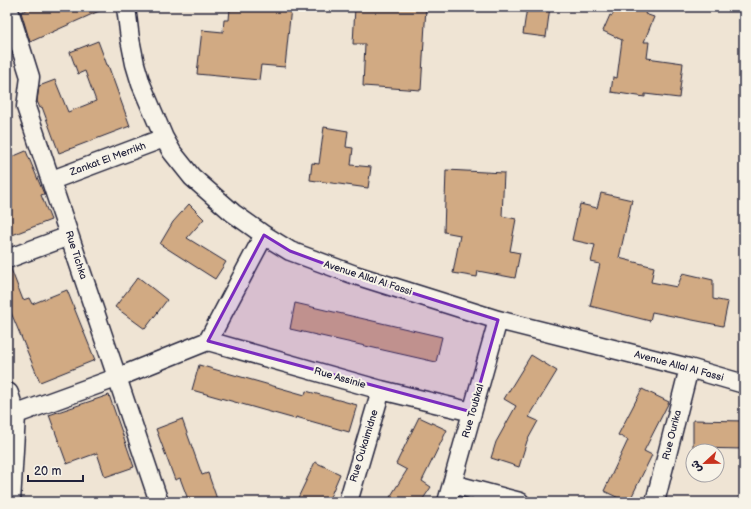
<svg xmlns="http://www.w3.org/2000/svg" width="751" height="509" viewBox="0 0 751 509" font-family="'Balsamiq Sans','Playpen Sans Arabic',sans-serif">
  <style>
    .building { fill: #d1aa83; stroke: #22223b }
    .lines { fill: none; stroke-linecap: round; stroke-linejoin: round }
    .minor-casing { stroke: #22223b; stroke-width: 21 }
    .tertiary-casing { stroke: #22223b; stroke-width: 25 }
    .minor { stroke: #f7f3e8; stroke-width: 18 }
    .tertiary { stroke: #f7f3e8; stroke-width: 22 }
    .marked { fill: #7b2cbf; fill-opacity: 0.2; stroke: #7b2cbf; stroke-width: 3; stroke-linejoin: round }
    .labels { text-anchor: middle; dominant-baseline: central; stroke-width: 4; stroke-linejoin: round; paint-order: stroke }
    .street-label { font-size: 10px; fill: #22223b; stroke: #f7f3e8 }
  </style>
  <rect width="100%" height="100%" fill="#efe4d4"/>
  <filter id="ink" filterUnits="userSpaceOnUse"><feTurbulence type="fractalNoise" baseFrequency=".025" numOctaves="2"/><feDisplacementMap in="SourceGraphic" scale="8" xChannelSelector="R" yChannelSelector="G"/><feConvolveMatrix kernelMatrix="1 2 1 2 8 2 1 2 1" color-interpolation-filters="sRGB"/></filter>
  <g filter="url(#ink)">
    <!-- building -->
    <path class="building" d="M34 7H108L30 42 21 12Z
      M240 7H291L285 67 261 65 259 80 197 74 202 30 223 32 224 20H229L230 8 240 9Z
      M355 7H426L421 90 363 86 365 44H353Z
      M527 7H550L546 37 523 34Z
      M616 7H648L645 14 654 17 644 42H649L647 58 683 63 679 98 645 94V97L611 92 613 77 617 78 622 40 603 31 610 15 612 16Z
      M98 41 107 65H108L130 126 59 153 42 107 40 108 37 101 39 86 55 80 68 112 96 101 85 71 78 74 70 52Z
      M324 127 348 131 346 147 353 148 351 165 371 167 368 188 310 180 312 163 319 164Z
      M26 151 44 194 41 195 51 220 7 237V159Z
      M446 170 504 173 502 216 516 219 510 251 520 253 515 278 478 271 477 277 453 273 460 235 444 232Z
      M601 193 632 200 619 258 654 267 651 282 677 287 683 273 713 280V299L728 302 723 326 652 312 650 321 590 306 600 264 591 262 595 245 572 240 580 204 597 208Z
      M189 204 204 219 187 238 226 262 215 279 160 244 173 222Z
      M7 269H11L23 300 29 298 32 304 67 290 95 360 40 382 7 303Z
      M138 277 167 300 145 329 115 307Z
      M295 303 442 337 436 362 290 329Z
      M531 355 557 371 529 417 538 421 527 441 519 467 491 458 496 442 516 406 504 399Z
      M199 365 305 395 306 391 357 405 349 432 296 417 295 419 192 390Z
      M642 389 669 402 644 451 652 455 629 502H627L604 491 628 440 618 435Z
      M109 395 134 467 105 477 97 453 67 464 49 415Z
      M419 417 447 430 422 481 431 487 421 502H387L407 470 396 464Z
      M182 419 202 475 208 473 218 502H189L180 478 175 480 156 429Z
      M693 420 744 421V449L693 448Z
      M315 462 340 474 328 502H296Z"/>
    <g class="lines">
      <defs>
        <path id="minor" d="M8 7 30 77 26 107 159 502
          M126 7 130 39 135 64 141 84 164 138 172 152 192 177 233 213 264 235 290 251 355 275 498 320 689 368 744 384
          M52 180 164 138
          M7 259 69 236
          M208 341 381 390 472 412
          M14 415 116 378 208 341 264 235
          M452 484 520 502
          M348 502 381 390
          M447 502 498 320
          M655 502 689 368"/>
        <path id="tertiary" d="M7 394 14 415 9 502"/>
      </defs>
      <!-- minor casing -->
      <use href="#minor" class="minor-casing"/>
      <!-- tertiary casing -->
      <use href="#tertiary" class="tertiary-casing"/>
      <!-- minor -->
      <use href="#minor" class="minor"/>
      <!-- tertiary -->
      <use href="#tertiary" class="tertiary"/>
    </g>
  </g>
  <!-- marked area -->
  <path class="marked" d="M264 235 290 251 355 275 498 320 472 412 208 341Z"/>
  <g class="labels">
    <!-- street labels -->
    <g class="street-label">
      <text transform="translate(108 159) rotate(-20)">Zankat El Merrikh</text>
      <text transform="translate(76 255) rotate(72)">Rue Tichka</text>
      <text transform="translate(368 278) rotate(18)">Avenue Allal Al Fassi</text>
      <text transform="translate(679 366) rotate(15)">Avenue Allal Al Fassi</text>
      <text transform="translate(340 378) rotate(16)">Rue Assinie</text>
      <text transform="translate(473 411) rotate(-74)">Rue Toubkal</text>
      <text transform="translate(672 435) rotate(-76)">Rue Ourika</text>
      <text transform="translate(364 446) rotate(-73)">Rue Oukaimidne</text>
    </g>
  </g>
  <!-- margin -->
  <rect width="751" height="509" fill="none" stroke="#f7f3e8" stroke-width="24"/>
  <rect x="12" y="12" width="727" height="485" fill="none" stroke="#22223b" stroke-width="1.5" filter="url(#ink)"/>
  <!-- north arrow -->
  <g transform="translate(705 463) rotate(248)"><circle r="19" fill="#f7f3e8" stroke="#a29fa3"/>
  <path d="M0-3L7 15L0 10L-7 15Z" fill="#c8321e"/>
  <text y="-6" font-size="11" font-weight="bold" text-anchor="middle" fill="#22223b">ش</text>
  </g>
  <!-- scale -->
  <path d="M28 475v6h55v-6" fill="none" stroke="#22223b" stroke-width="2"/>
  <text x="34" y="475" font-size="12" fill="#22223b" stroke="#f7f3e8" stroke-width="3" paint-order="stroke">20 m</text>
</svg>
